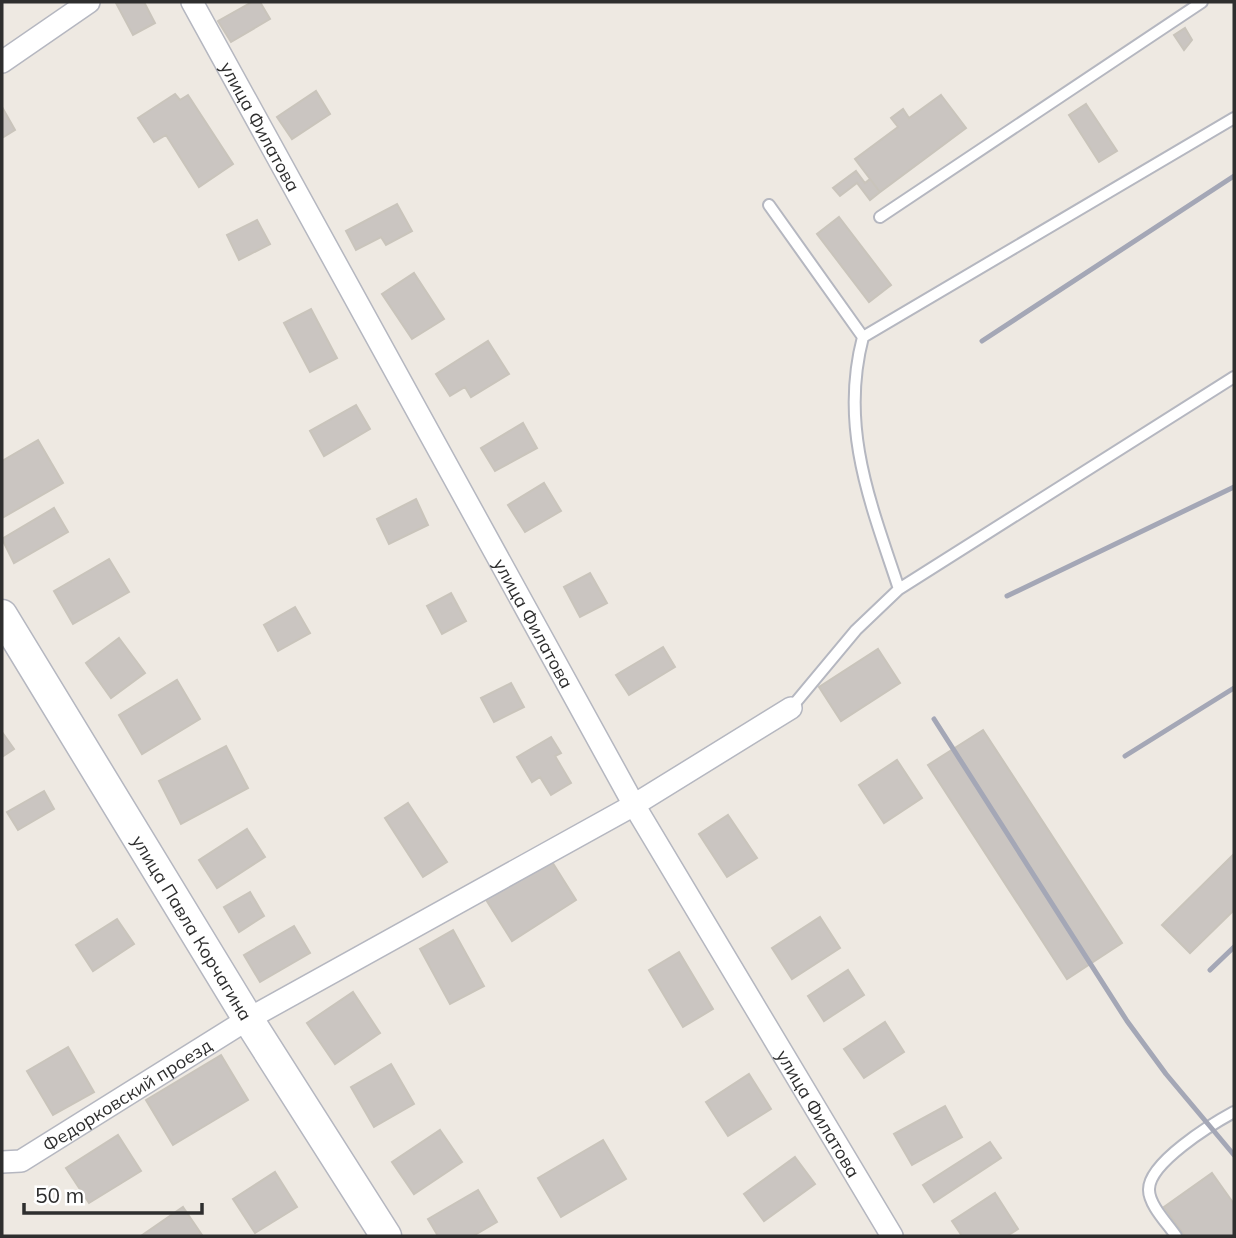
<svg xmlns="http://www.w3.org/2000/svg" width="1236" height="1238" viewBox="0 0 1236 1238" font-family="Mulish,sans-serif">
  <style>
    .building { fill: #cac5c1; stroke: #c9c4bb; stroke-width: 2 }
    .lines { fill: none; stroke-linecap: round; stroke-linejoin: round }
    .service-casing { stroke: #b5b7c0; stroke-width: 14 }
    .minor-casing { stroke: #b5b7c0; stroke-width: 24 }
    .secondary-casing { stroke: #b5b7c0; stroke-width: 33 }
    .service { stroke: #fff; stroke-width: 10 }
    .minor { stroke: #fff; stroke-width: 21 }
    .secondary { stroke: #fff; stroke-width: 30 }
    .rail { stroke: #a4a7b6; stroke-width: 5 }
    .labels { text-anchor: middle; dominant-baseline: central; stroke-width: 5; stroke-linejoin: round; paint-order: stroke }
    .street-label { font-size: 18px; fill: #2e2e2e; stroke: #fff }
  </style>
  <rect width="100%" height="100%" fill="#eee9e2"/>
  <!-- building -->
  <path class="building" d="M144 2 155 23 133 35 116 3Z
    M252 2H260L270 19 231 42 218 21Z
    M1185 28 1192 40 1184 50 1174 35Z
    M316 91 330 114 292 139 277 117Z
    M175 94 180 100 188 95 233 164 199 187 166 135 154 142 138 118Z
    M941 95 966 128 880 192 855 159 898 127 891 118 903 109 909 118Z
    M1086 104 1117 151 1099 162 1069 115Z
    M2 107 15 130 2 138Z
    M856 171 865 183 870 179 880 192 870 200 857 183 840 196 833 188Z
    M397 204 412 231 386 245 381 237 356 250 346 231Z
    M839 217 891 285 869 302 817 234Z
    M257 220 270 244 239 260 227 235Z
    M414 273 444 319 412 339 382 294Z
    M311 309 337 358 310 372 284 323Z
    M488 341 509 374 471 397 465 387 450 396 436 374Z
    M356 405 370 429 324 456 310 431Z
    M523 423 537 448 495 471 481 448Z
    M38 440 63 483 2 518V461Z
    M544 483 561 511 525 532 508 505Z
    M416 499 428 525 389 544 377 519Z
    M54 508 68 532 14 563 2 539Z
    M109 559 129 592 73 624 54 591Z
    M590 573 607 603 580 617 564 587Z
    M451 593 466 621 442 634 427 606Z
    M295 607 310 633 278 651 264 625Z
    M119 638 145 673 111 698 86 663Z
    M663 647 675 667 629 695 616 675Z
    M878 649 900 683 841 721 819 687Z
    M177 680 200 719 142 754 119 715Z
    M511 683 524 707 494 722 481 698Z
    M983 730 1122 943 1067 979 928 765Z
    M2 732 14 749 2 757Z
    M551 737 561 753 555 756 571 783 551 795 540 777 532 782 517 757Z
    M226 746 248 788 181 824 159 781Z
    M897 760 922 798 884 823 859 785Z
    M44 791 54 809 18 830 7 812Z
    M408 803 447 862 423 877 385 818Z
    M728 815 757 858 727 877 699 834Z
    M247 829 265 857 217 888 199 860Z
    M1234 854V910L1190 953 1162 925Z
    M549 857 576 900 512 941 485 898Z
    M250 892 264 916 239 932 224 907Z
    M820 917 840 948 792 979 772 948Z
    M117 919 134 944 93 971 76 945Z
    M294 926 310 953 260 982 244 955Z
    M453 930 484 986 450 1004 420 949Z
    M679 952 713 1009 683 1027 649 970Z
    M848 970 864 995 824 1021 808 996Z
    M353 992 380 1033 335 1064 307 1023Z
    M885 1022 904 1052 864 1078 844 1049Z
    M68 1047 94 1092 53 1115 27 1071Z
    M221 1055 248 1100 173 1145 146 1100Z
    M391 1064 414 1104 374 1127 351 1087Z
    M749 1074 771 1109 728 1136 706 1102Z
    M945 1106 962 1137 912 1165 894 1134Z
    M440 1130 462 1162 414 1194 392 1162Z
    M118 1135 141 1171 89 1203 66 1168Z
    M603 1140 626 1179 561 1217 538 1178Z
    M990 1142 1001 1158 934 1202 923 1185Z
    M795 1157 815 1184 764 1221 744 1194Z
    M275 1172 297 1207 255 1233 233 1199Z
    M1212 1173 1234 1204V1236H1185L1164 1207Z
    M478 1190 497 1222 473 1236H438L428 1219Z
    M995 1193 1018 1229 1007 1236H962L952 1221Z
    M183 1207 202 1235 141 1236Z"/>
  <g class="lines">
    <defs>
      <path id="service" d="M769 205 863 337
        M880 217 1202 2
        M899 589C871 504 839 428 863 337L1234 118
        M791 708 856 630 899 589 1234 377
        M1176 1236C1168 1224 1149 1205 1149 1190 1148 1163 1212 1124 1234 1112"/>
      <g id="minor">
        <path id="s1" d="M192 2 634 805 892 1236"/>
        <path d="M2 62 89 2"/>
        <path id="s2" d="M2 1162 21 1161 248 1019 634 805 791 708"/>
      </g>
      <g id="secondary">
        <path id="s3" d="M2 615 248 1019 386 1236"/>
      </g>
    </defs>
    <!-- service casing -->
    <use href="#service" class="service-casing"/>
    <!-- minor casing -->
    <use href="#minor" class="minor-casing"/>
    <!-- secondary casing -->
    <use href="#secondary" class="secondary-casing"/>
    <!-- service -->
    <use href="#service" class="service"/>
    <!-- minor -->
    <use href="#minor" class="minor"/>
    <!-- secondary -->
    <use href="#secondary" class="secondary"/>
    <!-- rail -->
    <path class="rail" d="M982 341 1234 176
      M1007 596 1234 487
      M934 719 1127 1021 1166 1074 1234 1155
      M1125 756 1234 688
      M1210 970 1234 947"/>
  </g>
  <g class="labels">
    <!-- street labels -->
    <g class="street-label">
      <text stroke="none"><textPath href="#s1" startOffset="142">улица Филатова</textPath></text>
      <text stroke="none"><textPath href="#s1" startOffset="709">улица Филатова</textPath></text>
      <text stroke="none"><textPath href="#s3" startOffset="366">улица Павла Корчагина</textPath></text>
      <text stroke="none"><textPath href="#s2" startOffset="144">Федорковский проезд</textPath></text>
      <text stroke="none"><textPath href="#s1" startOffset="1276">улица Филатова</textPath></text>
    </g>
  </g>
  <!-- border -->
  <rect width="1236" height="1238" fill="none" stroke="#2e2e2e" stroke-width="7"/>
  <!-- scale -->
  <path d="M24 1203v10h178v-10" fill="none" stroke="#2e2e2e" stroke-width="3.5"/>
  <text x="35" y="1203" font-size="21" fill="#2e2e2e" stroke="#ffffff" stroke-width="5" paint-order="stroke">50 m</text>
</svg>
